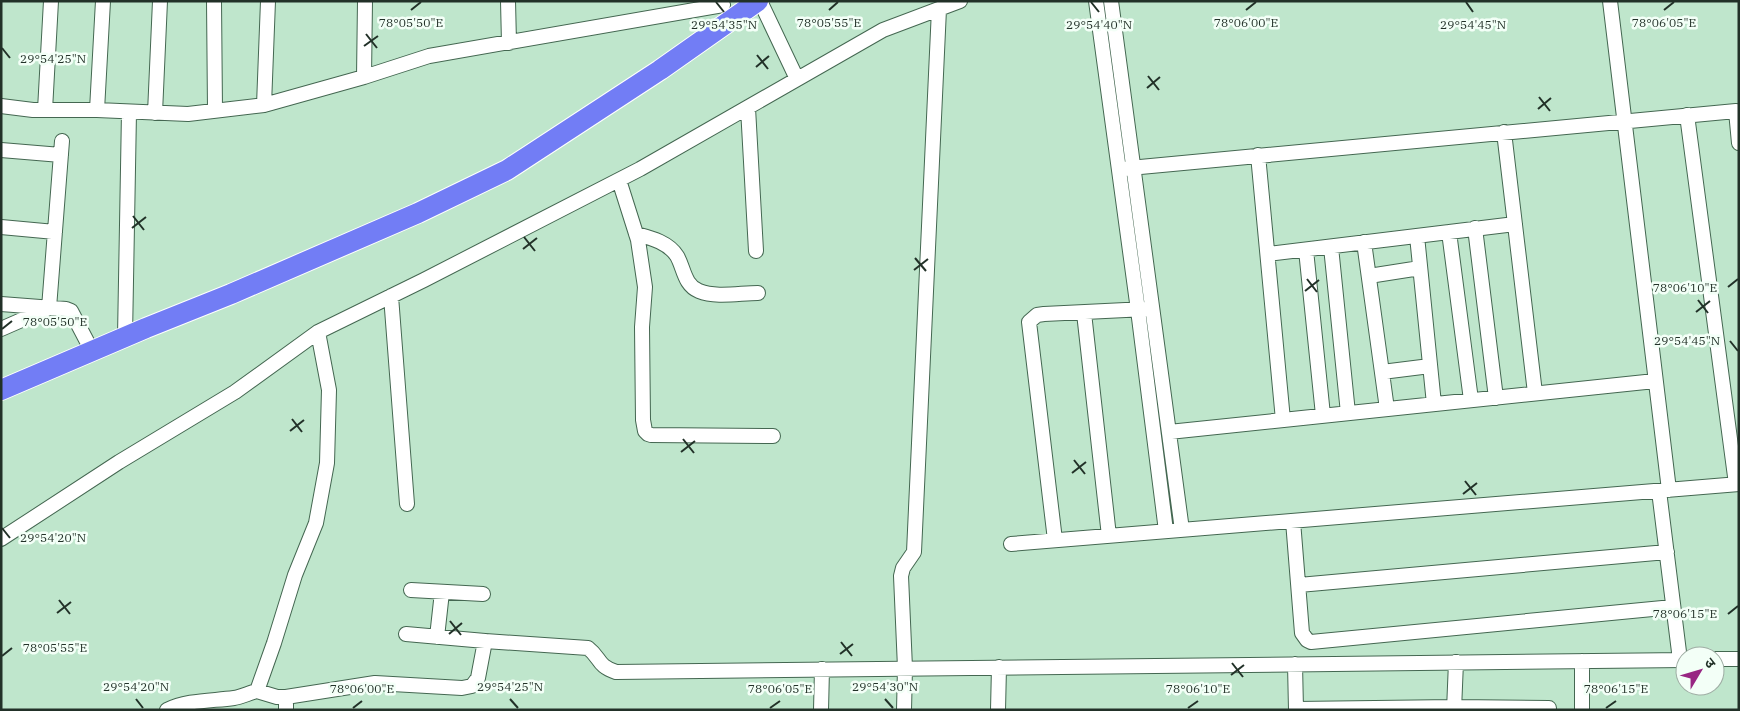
<svg xmlns="http://www.w3.org/2000/svg" width="1740" height="711" viewBox="0 0 1740 711" font-family="'IBM Plex Serif','Noto Sans Devanagari',serif">
  <style>
    .lines { fill: none; stroke-linecap: round; stroke-linejoin: round }
    .minor-casing { stroke: #446751; stroke-width: 16 }
    .highway-casing { stroke: #fff; stroke-width: 22 }
    .minor { stroke: #fff; stroke-width: 14 }
    .highway { stroke: #727df5; stroke-width: 20 }
    .ticks { fill: none; stroke: #223128; stroke-width: 2 }
    .ticks-label { font-size: 12px; text-anchor: middle; fill: #223128; stroke: #f3fff7; stroke-width: 5; stroke-linejoin: round; paint-order: stroke }
  </style>
  <rect width="100%" height="100%" fill="#bfe6cc"/>
  <g class="lines">
    <defs>
      <path id="minor" d="M214 1 215 110
        M508 1 509 43
        M760 1 797 79
        M1096 1 1138 310 1166 531
        M1111 1 1182 530
        M1610 1 1669 490
        M364 77 365 1
        M264 105 268 1
        M1 106 33 110H97L188 114 264 105 364 77 429 56 723 5
        M748 108 756 251
        M45 110 51 1
        M97 110 103 1
        M155 113 160 1
        M1687 115 1736 484
        M1504 132 1535 393
        M1 150 61 155
        M1258 155 1283 420
        M1119 169 1736 111 1739 143
        M619 180 638 240 645 287 642 327 643 420 645 431 648 434 651 435 773 436
        M1 227 55 232
        M1475 228 1496 398
        M1449 232 1471 400
        M636 234C651 238 668 242 677 256 684 268 684 285 699 291 716 298 740 293 758 293
        M1417 236 1434 404
        M1364 242 1387 409
        M1331 247 1348 413
        M1306 250 1323 415
        M1268 254 1515 224
        M1369 276 1420 268
        M391 296 407 504
        M1 304 66 309 71 311 92 351
        M1084 313 1109 536
        M1 329 49 308 62 141
        M125 337 129 112
        M1382 372 1430 366
        M1169 432 1655 381
        M1659 491 1680 660
        M1293 521 1302 633 1307 640 1311 642 1673 607
        M1 539 119 462 235 392 318 332 424 280 640 169 883 30 960 1
        M1055 540 1029 322 1037 315 1044 314 1146 309
        M1011 544 1739 484
        M1299 585 1667 552
        M411 590 483 594
        M406 634 485 641 588 648C601 658 597 666 616 672L1685 660
        M437 637 442 592
        M1715 659H1739
        M1582 661V710
        M1295 664 1296 710
        M257 691 277 697H286L375 683 462 688 472 686 478 678 485 641
        M1296 709 1454 707 1549 708
        M167 710C187 700 212 701 234 698 241 697 249 693 257 691L274 643 295 575 316 523 327 463 329 390 318 332
        M286 710V697
        M821 710 822 669
        M904 710 905 668 901 576 903 568 914 552 939 9
        M998 710 999 667
        M1454 710 1456 662"/>
      <path id="highway" d="M1 390 146 328 231 294 418 213 507 170 660 70 758 1"/>
    </defs>
    <!-- minor casing -->
    <use href="#minor" class="minor-casing"/>
    <!-- highway casing -->
    <use href="#highway" class="highway-casing"/>
    <!-- minor -->
    <use href="#minor" class="minor"/>
    <!-- highway -->
    <use href="#highway" class="highway"/>
  </g>
  <!-- ticks -->
  <path class="ticks" d="M716 2 724 12M1091 2 1099 12M1466 2 1473 12M411 10 421 2M829 10 838 2M1246 10 1256 2M1664 10 1674 2M366 34 377 48M364 46 378 36M2 48 10 58M757 55 768 69M756 67 769 56M1148 76 1159 90M1147 88 1160 77M1539 97 1550 111M1538 109 1551 98M133 216 144 230M132 228 146 217M524 237 535 251M523 249 537 238M915 258 926 271M914 270 928 259M1307 279 1317 292M1728 287 1738 279M1305 291 1319 280M1698 300 1708 313M1696 312 1710 301M2 329 12 321M1730 341 1738 351M292 419 302 432M290 431 304 420M683 439 694 453M681 452 695 441M1074 460 1085 474M1072 473 1086 462M1465 481 1476 495M1463 494 1477 483M2 528 10 538M59 600 70 614M57 613 71 602M1728 614 1738 606M450 621 461 635M449 634 462 623M841 642 852 656M840 654 853 644M2 656 12 648M1232 663 1243 677M1231 675 1244 665M136 699 143 708M510 699 518 708M885 699 893 708M353 708 362 701M770 708 780 701M1188 708 1198 701M1606 708 1616 701"/>
  <g class="ticks-label">
    <text x="411" y="27">78°05'50"E</text>
    <text x="829" y="27">78°05'55"E</text>
    <text x="1246" y="27">78°06'00"E</text>
    <text x="1664" y="27">78°06'05"E</text>
    <text x="724" y="29">29°54'35"N</text>
    <text x="1099" y="29">29°54'40"N</text>
    <text x="1473" y="29">29°54'45"N</text>
    <text x="53" y="63">29°54'25"N</text>
    <text x="1685" y="292">78°06'10"E</text>
    <text x="55" y="326">78°05'50"E</text>
    <text x="1687" y="345">29°54'45"N</text>
    <text x="53" y="542">29°54'20"N</text>
    <text x="1685" y="618">78°06'15"E</text>
    <text x="55" y="652">78°05'55"E</text>
    <text x="136" y="691">29°54'20"N</text>
    <text x="510" y="691">29°54'25"N</text>
    <text x="885" y="691">29°54'30"N</text>
    <text x="362" y="693">78°06'00"E</text>
    <text x="780" y="693">78°06'05"E</text>
    <text x="1198" y="693">78°06'10"E</text>
    <text x="1616" y="693">78°06'15"E</text>
  </g>
  <!-- border -->
  <rect width="1740" height="711" fill="none" stroke="#223128" stroke-width="5"/>
  <!-- north arrow -->
  <g transform="translate(1700 671) rotate(52)"><circle r="24" fill="#f3fff7" stroke="#9fada4"/>
  <path d="M0-4L9 19L0 12L-9 19Z" fill="#982683"/>
  <text y="-8" font-size="14" font-weight="bold" text-anchor="middle" fill="#223128">उ</text>
  </g>
</svg>
